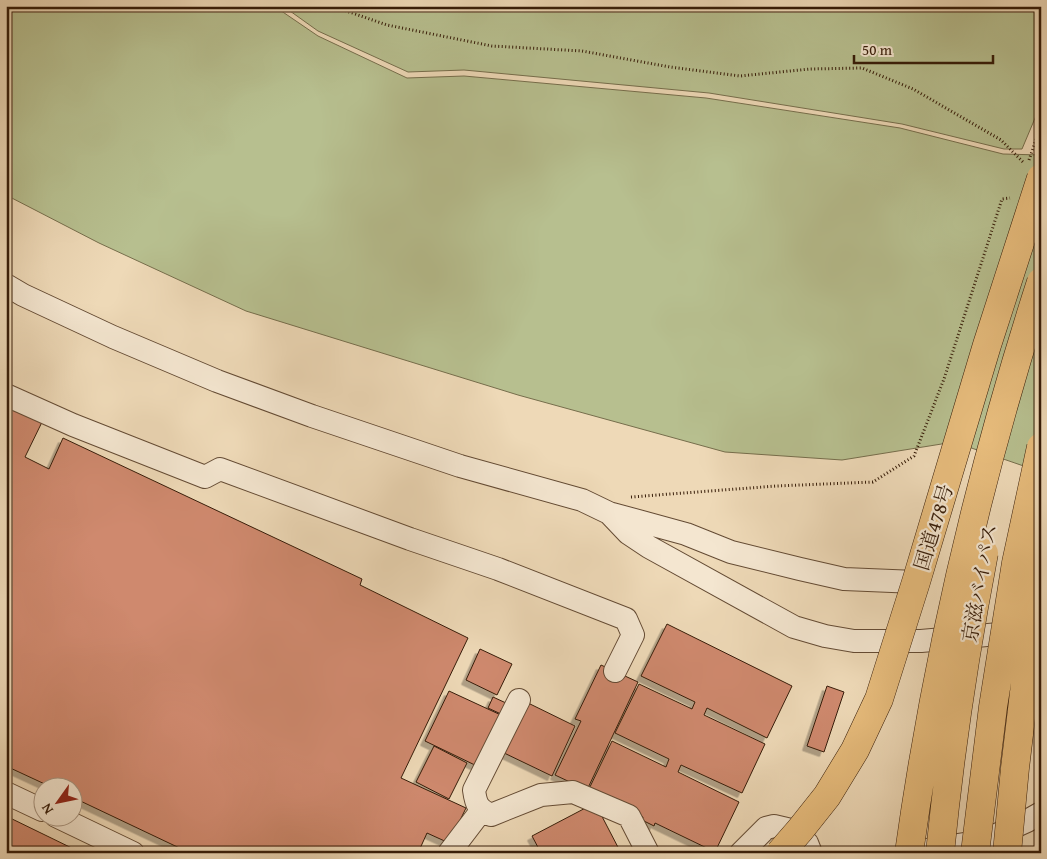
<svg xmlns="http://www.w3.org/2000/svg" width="1047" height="859" viewBox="0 0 1047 859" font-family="'Gentium Book Plus','Noto Serif JP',serif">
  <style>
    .green { fill: #b7bf8f; stroke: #766e4c }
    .building { fill: #cf896e; stroke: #361c08; filter: url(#shadow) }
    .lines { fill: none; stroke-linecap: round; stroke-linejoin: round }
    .minor-casing { stroke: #644b34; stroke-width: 24 }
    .path { stroke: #361c08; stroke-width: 3; stroke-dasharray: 1 2.5; stroke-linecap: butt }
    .minor { stroke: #f4e6d0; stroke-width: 22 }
    .highway-bridge-casing { stroke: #361c08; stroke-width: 29; stroke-linecap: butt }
    .path-bridge { stroke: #361c08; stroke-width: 3; stroke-dasharray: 1 2.5; stroke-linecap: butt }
    .highway-bridge { stroke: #e7bc7c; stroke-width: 28 }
    .labels { text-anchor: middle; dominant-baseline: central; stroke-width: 4.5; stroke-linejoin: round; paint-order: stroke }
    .street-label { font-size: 20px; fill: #361c08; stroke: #f4e6d0 }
  </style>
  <defs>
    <filter id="shadow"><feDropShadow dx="-4.5" dy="4.5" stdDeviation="0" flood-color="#0004"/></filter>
  </defs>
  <rect width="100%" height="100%" fill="#eed9b7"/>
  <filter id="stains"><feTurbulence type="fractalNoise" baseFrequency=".004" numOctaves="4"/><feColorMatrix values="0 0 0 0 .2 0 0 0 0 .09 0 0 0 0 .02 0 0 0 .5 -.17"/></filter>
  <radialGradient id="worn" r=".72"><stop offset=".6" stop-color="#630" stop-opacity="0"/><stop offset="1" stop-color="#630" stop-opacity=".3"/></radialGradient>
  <!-- green -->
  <path class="green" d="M6 6H274L318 36 407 78 464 76 706 98 900 128 1003 154 1041 155V472L954 442 842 460 725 452 518 395 246 311 99 243 6 195Z
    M283 6H1041V104L1022 149H1004L902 124 709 93 464 70 408 72 318 31Z"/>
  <!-- building -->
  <path class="building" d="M6 404 43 420 25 457 49 469 63 438 362 579 360 585 468 638 401 778 466 808 449 843 427 833 418 853H190L72 797V786H49L6 766Z
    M667 624 792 686 767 738 707 708 704 715 765 744 742 793 681 765 678 772 739 802 715 852 655 823 654 826 642 820 643 817 588 791 612 741 666 767 669 759 615 733 639 684 692 709 695 702 641 676Z
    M480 649 512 664 497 695 466 680Z
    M601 665 638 682 587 790 555 775 581 721 575 719Z
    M827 686 844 692 824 752 807 746Z
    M449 691 503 716 479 767 425 741Z
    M493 697 506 703 501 714 488 708Z
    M526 702 575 726 552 776 502 752Z
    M434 746 467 763 449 799 416 782Z
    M595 803 621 853H541L532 836Z
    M6 816 82 853H6Z"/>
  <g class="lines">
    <defs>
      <path id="minor" d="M6 285 23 295 113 337 217 381 312 416 460 466 582 500 609 513 628 533 649 547 794 627 825 636 854 641H921L1021 632
        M6 395 73 425 205 477 220 469 410 539 498 569 626 619 633 635 615 671
        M609 513 686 534 731 552 800 569 844 579 916 582
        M519 700 474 790C476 805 478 809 491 815L541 795 573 792 629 816 648 853
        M6 793 42 810
        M56 816 133 853
        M449 853 481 811
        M741 853 766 828 774 826 791 830 807 843 811 853
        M907 853 983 841 1027 821 1041 813"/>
    </defs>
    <!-- minor casing -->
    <use href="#minor" class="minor-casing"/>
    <!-- path -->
    <path class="path" d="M332 6 387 25 492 46 582 51 670 67 740 76 810 69 862 68 913 89 1001 140 1024 163
      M631 497 776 486 873 482 914 456 944 379 1002 199 1010 198"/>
    <!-- minor -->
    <use href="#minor" class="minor"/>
    <defs>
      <path id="highway-bridge" d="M780 853 800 830 827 796 855 750 879 699 916 582 987 345 1041 178
        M909 853C936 659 981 468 1041 282
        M940 853C950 752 965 652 984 553
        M975 853 993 707 1016 563 1041 447
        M1007 853 1015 768 1041 550"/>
    </defs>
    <!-- highway-bridge casing -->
    <use href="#highway-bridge" class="highway-bridge-casing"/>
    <!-- path-bridge -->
    <path class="path-bridge" d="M1029 160 1041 125"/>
    <!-- highway-bridge -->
    <use href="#highway-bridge" class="highway-bridge"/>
  </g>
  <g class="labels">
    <!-- street labels -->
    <g class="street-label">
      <text transform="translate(933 527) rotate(-73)">国道478号</text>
      <text transform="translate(979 583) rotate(-80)">京滋バイパス</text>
    </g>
  </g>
  <!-- margin -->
  <rect width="1047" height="859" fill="none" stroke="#eed9b7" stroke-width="25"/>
  <rect x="8" y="8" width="1032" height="844" fill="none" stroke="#361c08" stroke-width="2.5"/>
  <rect x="12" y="12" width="1022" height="834" fill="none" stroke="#361c08"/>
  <!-- north arrow -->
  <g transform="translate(58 802) rotate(237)"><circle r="24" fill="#f4e6d0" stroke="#a89580"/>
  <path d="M0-4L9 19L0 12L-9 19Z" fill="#8f2418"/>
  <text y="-8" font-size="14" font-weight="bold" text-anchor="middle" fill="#361c08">N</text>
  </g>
  <!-- scale -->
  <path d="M854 55v8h139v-8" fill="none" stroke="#361c08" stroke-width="2.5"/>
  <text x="862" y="55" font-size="15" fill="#361c08" stroke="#f4e6d0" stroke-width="4" paint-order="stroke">50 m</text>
  <rect width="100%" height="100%" filter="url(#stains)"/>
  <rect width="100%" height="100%" fill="url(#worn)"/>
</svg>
